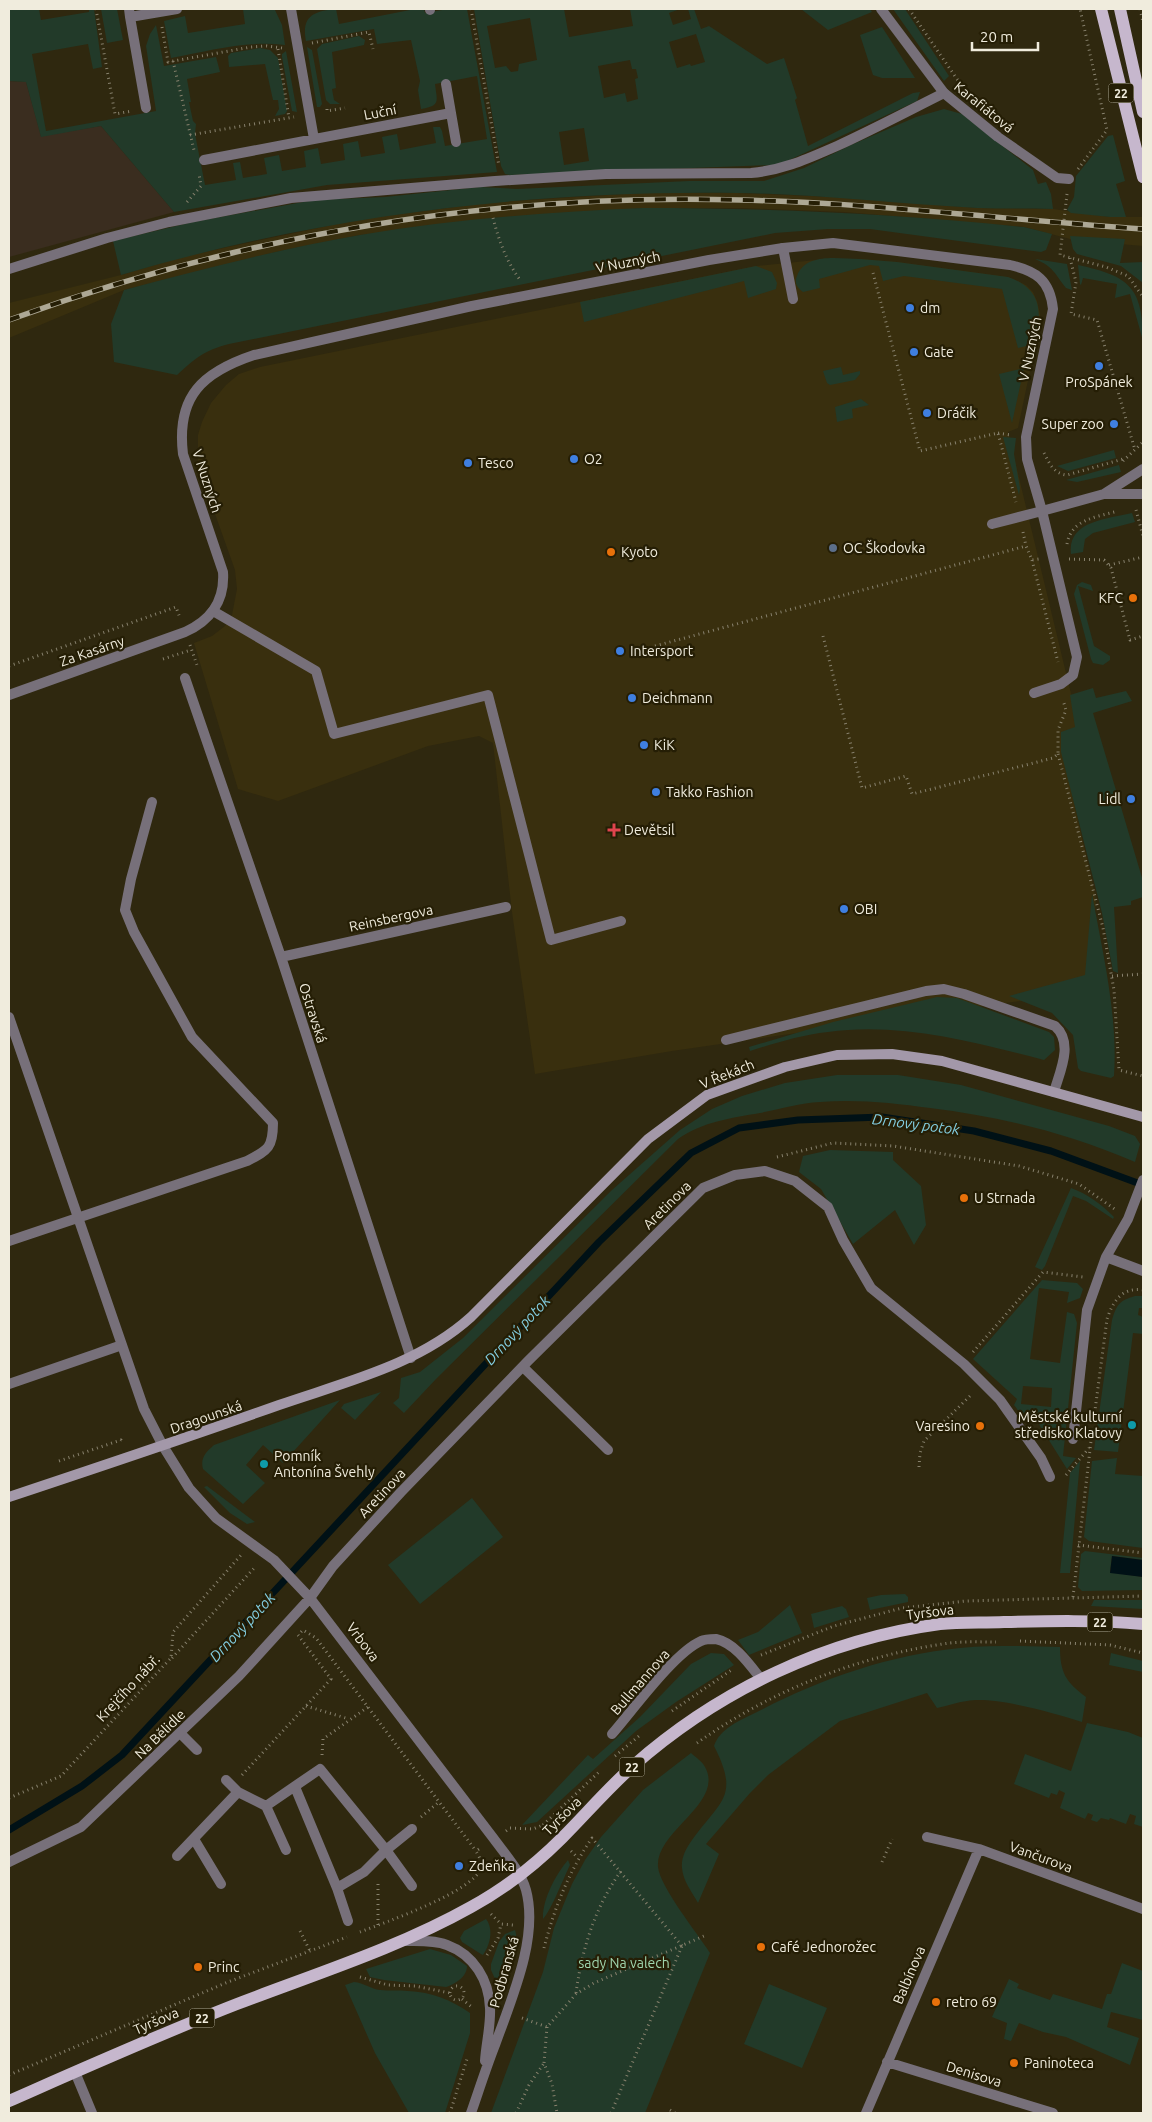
<svg xmlns="http://www.w3.org/2000/svg" width="1152" height="2122" viewBox="0 0 1152 2122" font-family="Ubuntu,sans-serif">
  <style>
    .built { fill: #392f0e }
    .industrial { fill: #3a2d1f }
    .green { fill: #223a29; fill-rule: evenodd }
    .water { fill: #001116 }
    .lines { fill: none; stroke-linecap: round; stroke-linejoin: round }
    .stream { stroke: #001116; stroke-width: 7 }
    .path { stroke: #87816d; stroke-width: 3; stroke-dasharray: 1 4; stroke-linecap: butt }
    .lane { stroke: #77707a; stroke-width: 10 }
    .street { stroke: #77707a; stroke-width: 10 }
    .secondary { stroke: #a398a9; stroke-width: 10 }
    .primary { stroke: #c6b7cd; stroke-width: 12 }
    .rail-casing { stroke: #ada895; stroke-width: 5.5 }
    .rail { stroke: #251e05; stroke-width: 4; stroke-dasharray: 11; stroke-linecap: butt }
    .shop-dot { fill: #3f7fe0; stroke: #251e05; stroke-width: 2 }
    .service-dot { fill: #5c6f8a; stroke: #251e05; stroke-width: 2 }
    .food-dot { fill: #e8710a; stroke: #251e05; stroke-width: 2 }
    .health-dot { fill: #e0444e; stroke: #251e05; stroke-width: 2 }
    .culture-dot { fill: #0f9aa8; stroke: #251e05; stroke-width: 2 }
    .labels { text-anchor: middle; dominant-baseline: central; stroke-width: 4.5; stroke-linejoin: round; paint-order: stroke }
    .shield { fill: #251e05; stroke: #b3ae9c; stroke-width: 1 }
    .shield-label { font-size: 12px; font-weight: bold; fill: #f0ecdd }
    .street-label { font-size: 14px; fill: #f0ecdd; stroke: #251e05 }
    .poi-label { font-size: 14px; fill: #f0ecdd; stroke: #251e05; text-anchor: start }
    .park-label { font-size: 14px; fill: #9fd5ae; stroke: #251e05 }
    .water-label { font-size: 15px; font-style: italic; fill: #83cee1; stroke: #251e05 }
  </style>
  <rect width="100%" height="100%" fill="#2f280f"/>
  <!-- built -->
  <path class="built" d="M640 193H738L834 197 979 208 1053 209 1110 217H1143V246L1074 240 1024 227 844 212 741 208H643L360 235 280 251 124 290 9 338V303L121 275 181 257 360 219 494 202Z
    M860 259 897 262 1008 277 1026 285 1033 292 1037 301 1040 314V323L1018 428 1008 432 1079 727 1064 758 1096 899 1090 991 672 1051 535 1074 512 912 493 743 479 736 428 746 278 801 238 789 194 643 212 636 225 626 232 615 237 589 235 570 198 466V435L202 422 211 403 226 385 239 374 260 367 756 266 816 260Z"/>
  <!-- industrial -->
  <path class="industrial" d="M9 81 26 82 41 136 101 126 174 212 9 257Z"/>
  <!-- green -->
  <path class="green" d="M17 9H39L41 20 89 12V9H94L102 67 93 69 88 44 32 54 46 131 156 111 146 46 150 34 156 25 164 66 216 57 220 72 187 79 191 102H189L193 121 196 124 195 134 205 185 236 180 233 163 240 162 243 178 267 174 264 158 279 155 282 171 306 167 304 151 318 148 321 164 345 160 343 144 358 141 361 157 385 153 382 137 397 134 400 150 436 143 433 127H440L442 131 445 146 487 139 477 76 435 84C437 101 441 106 421 109L418 90 420 81 411 40 377 44 374 29 306 41C301 16 314 11 336 9L339 24 415 9H424L425 13 448 9H467L497 172 327 185 174 212 101 126 41 137 26 82 9 81V10Z
    M101 9H117L123 40 107 43Z
    M243 9 275 10 282 25 285 45C247 40 209 51 171 58L164 21 185 16 188 33 245 24Z
    M474 9H564L569 37 633 26 630 9H680L669 13 673 25 691 19 688 9H694L701 29 709 26 767 64 784 58 797 98 795 100 808 146 913 93 920 92 917 101 785 162 773 165 510 175 505 174 501 166ZM530 18 537 60 519 64 518 71 511 72 506 66 495 68 487 26ZM696 34 705 62 691 66 690 64 677 68 669 42ZM630 60 632 69H636L638 78 635 79 638 99 627 102 625 93 604 98 598 66ZM584 128 589 161 564 165 559 132Z
    M801 9H870L872 12 828 30Z
    M893 9H905L949 76 944 81Z
    M882 27 915 78H882L873 75 860 35Z
    M359 36 365 40 364 45 332 52 336 88 332 89 334 100 340 104H330L326 100 317 49 322 44Z
    M307 47 312 50 322 104 320 107H317Z
    M260 48 270 50 278 58 287 111 285 114 275 116 279 109 278 100H273L265 64 229 67 228 56 231 53Z
    M286 51 297 112 292 111 282 57V54Z
    M944 109 962 114 1033 170 1038 184 1046 182 1051 194 1053 209C1028 208 1003 209 977 208 897 204 817 194 737 193 529 190 320 216 121 275L113 241 193 222 314 200 385 197 480 187 517 189 689 181H764L804 168 851 145 916 117Z
    M1113 135 1125 181 1116 184 1126 217H1110L1071 213 1067 210 1074 197 1076 176 1108 136Z
    M643 208C770 208 897 214 1024 227L1052 234 1046 250 1041 252 870 229H828L775 233 229 344C203 351 197 357 177 375L114 362 111 324 124 290C202 269 280 249 360 235 454 219 548 212 643 208Z
    M1070 236 1125 239 1120 263 1143 262V283L1121 266 1077 254 1073 249Z
    M860 259 897 262 1008 277C1043 289 1042 313 1035 344L1018 348 1002 289 904 276 883 281 879 266 870 265 819 279 820 288 803 292C797 288 794 282 797 276 806 252 839 259 860 259Z
    M1035 259 1067 264 1072 290 1066 288C1054 273 1054 267 1035 259Z
    M1078 265C1129 276 1143 287 1143 341L1130 294 1115 298 1117 284 1083 278 1081 285 1080 284Z
    M756 266 772 272 777 283 776 289 748 298 744 281 584 322 580 302Z
    M841 367 843 375 860 371V374L855 380 830 385 827 383 823 371Z
    M1024 368 1012 423 999 374Z
    M861 399 869 405 852 409 853 418 837 422 835 407Z
    M1003 437 1016 438 1014 454 1020 488 1019 495Z
    M1114 450 1116 458 1068 471 1057 466Z
    M1119 465 1121 472 1077 482 1066 480Z
    M1132 513 1135 522 1093 533 1085 539 1083 552 1071 554C1067 521 1107 519 1132 513Z
    M1082 582 1091 585 1093 591 1078 586 1094 646 1110 656V660L1103 665 1093 663 1091 659 1074 594 1077 585Z
    M1093 688 1096 698 1126 691 1132 701 1093 713 1143 881V897L1131 901V905L1114 907 1118 973 1113 971 1102 913 1061 752V732L1075 727 1070 695Z
    M1092 894C1103 954 1118 1016 1114 1076L1111 1078 1081 1071 1078 1068 1073 1035 1052 1013 1009 996 1085 975Z
    M937 997 957 998 1049 1032 1054 1037 1055 1050 1044 1060C974 1042 900 1022 828 1032 801 1035 775 1043 750 1051L749 1047 833 1022Z
    M837 1075H898L961 1085 1109 1126 1135 1136 1140 1144 1135 1162C1067 1133 1003 1117 930 1108 894 1103 857 1099 820 1102 800 1103 780 1109 760 1113 731 1118 702 1122 678 1139L436 1379 404 1413 393 1403 399 1398 401 1378 420 1372 463 1338 612 1190 680 1130 712 1109 742 1096 785 1083Z
    M830 1150 893 1152V1160L921 1186 926 1225 914 1245 895 1210 853 1244 821 1189 799 1172 803 1156Z
    M1071 1188C1088 1194 1101 1204 1114 1217L1113 1219 1086 1201 1073 1196 1045 1266 1042 1270 1035 1267Z
    M1042 1280 1077 1283 1083 1289 1080 1298 1067 1303 1069 1292 1039 1288 1030 1359 1060 1363 1067 1312 1074 1314 1077 1323 1063 1456 1076 1458 1067 1469 1035 1418 1026 1421 1014 1405 1017 1399 973 1359ZM1023 1386 1052 1388 1051 1407 1021 1404Z
    M1135 1296H1143V1308H1139L1138 1315 1143 1317V1334L1133 1333 1118 1452 1094 1450 1112 1320C1117 1304 1119 1301 1135 1296Z
    M381 1392 355 1420 341 1408 344 1404Z
    M340 1400 283 1463 263 1445 246 1465 265 1483 243 1504 203 1469C200 1458 206 1452 214 1445Z
    M1117 1458 1115 1474 1143 1476V1548L1089 1541 1084 1537 1092 1461Z
    M1080 1461 1070 1573H1060L1070 1473Z
    M207 1486 255 1522 247 1524 230 1513 204 1487Z
    M472 1498 503 1537 420 1604 388 1565Z
    M1085 1551 1143 1558V1560L1112 1556 1110 1572 1143 1577V1590L1082 1591 1078 1587 1081 1554Z
    M905 1594 908 1597V1602L870 1610 867 1598 881 1595Z
    M1094 1600H1143V1609L1091 1606Z
    M790 1605 802 1633 749 1655 738 1640 758 1632Z
    M842 1606 846 1609 849 1617 814 1628 811 1614Z
    M1020 1646 1060 1647C1060 1673 1066 1682 1086 1697L1082 1722C1054 1713 995 1696 967 1701 957 1702 947 1706 937 1708L927 1693 840 1721 768 1775 750 1793 706 1844 719 1854 698 1903C692 1892 683 1881 682 1868 681 1857 686 1849 692 1840 721 1800 740 1797 714 1746 720 1728 741 1720 757 1712 820 1679 889 1655 960 1648 980 1646 1000 1646 1020 1646Z
    M711 1653 724 1654 734 1665 676 1702 636 1731 537 1822 522 1825 588 1755 593 1759 640 1717 691 1664Z
    M1111 1653 1143 1661V1672L1109 1665Z
    M1087 1723 1128 1732 1143 1738V1827L1134 1824 1136 1816 1130 1814 1126 1824 1110 1818 1109 1820 1101 1818 1097 1822 1091 1820 1093 1815 1088 1813 1085 1819 1060 1808 1065 1793 1059 1790 1057 1795 1051 1793 1049 1798 1014 1784 1025 1754 1071 1771Z
    M691 1753C695 1757 702 1761 705 1767 725 1803 655 1831 658 1867 660 1887 698 1934 710 1953L645 2113H491L543 1972 554 1928 572 1884 585 1860 601 1837 643 1790Z
    M568 1860 570 1865C563 1879 552 1909 543 1919 542 1900 556 1874 568 1860Z
    M486 1919C494 1929 490 1945 483 1955L481 1954 462 1942 460 1938 464 1931Z
    M515 1930C520 1944 510 1972 506 1987L500 1990 491 1970V1964L499 1942 505 1934Z
    M430 1949 451 1955 467 1966C467 1977 455 1984 446 1987L384 1980 370 1977 366 1969Z
    M1122 1963 1143 1971V2020L1111 2012 1107 2027 1139 2038 1130 2065 1066 2037 1043 2032 1019 2023 1011 2041 1004 2039 1007 2023 992 2017 1009 1979 1019 1984 1017 1988 1050 2000 1053 1994 1102 2009 1107 1994H1111Z
    M354 1982C364 1983 371 1989 380 1990 390 1991 399 1990 408 1991 432 1992 451 2000 470 2013V2033L445 2113H409L375 2053 345 1985Z
    M769 1984 827 2008 802 2068 744 2044Z"/>
  <!-- water -->
  <path class="water" d="M1112 1556 1143 1560V1577L1110 1573Z"/>
  <g class="lines">
    <!-- stream -->
    <path class="stream" d="M9 1830 82 1786 122 1755 599 1242 691 1153 739 1128 798 1120 882 1117 974 1131 1051 1151 1143 1185"/>
    <!-- path -->
    <path class="path" d="M96 9 115 114 132 111
      M471 9 499 166
      M909 9 959 82
      M1140 9 1143 22
      M162 27 168 62 251 47 267 46 282 48
      M312 43 369 32 373 49
      M278 49 289 118
      M173 61 194 150
      M327 109V111L345 108
      M190 135 294 117
      M1078 169 1107 130 1080 9
      M1067 194 1060 255 1106 267 1128 276 1143 297
      M187 202 201 186 199 174
      M493 218C499 241 507 263 521 281
      M1070 258 1076 282 1071 314 1097 320 1135 450
      M873 273 920 451 998 433 1016 502
      M998 433 1011 435
      M1044 453C1049 463 1054 474 1067 475L1123 459
      M1123 461 1143 442
      M1136 510 1143 536
      M1023 532 1026 546
      M1067 544C1071 519 1097 517 1118 511
      M1069 559 1104 560 1111 568 1130 640 1143 636
      M1032 560 1058 662
      M1109 565 1143 557
      M823 636 862 788 906 776 912 794 1053 758 1058 754V730L1066 710 1063 700
      M190 645 198 668
      M655 646 1026 546 1032 560 1039 559
      M163 659 191 650
      M9 666 176 607 180 618
      M1058 754 1103 928 1114 990 1119 1070 1143 1076
      M1112 976 1143 974
      M777 1157 833 1143 893 1146 1019 1166 1079 1184 1116 1210
      M973 1352 1043 1272 1083 1277
      M1094 1418 1107 1319C1113 1301 1122 1287 1143 1290
      M59 1461 121 1440 123 1444
      M919 1467 920 1453 924 1441 972 1394
      M1066 1475 1089 1448
      M1078 1545 1143 1553
      M1073 1597 1091 1441
      M301 1632 303 1630 316 1638 476 1851
      M1020 1641 1110 1645 1143 1653
      M761 1655 834 1626 902 1608 966 1601 1143 1596
      M172 1658 256 1566
      M306 1706 349 1719
      M672 1711 733 1669
      M697 1743C769 1692 855 1657 943 1644 960 1641 979 1642 996 1642
      M322 1755 323 1739 368 1707
      M615 1756 639 1736
      M242 1775 331 1679 298 1635
      M9 1798 61 1776 171 1658 173 1632 241 1555
      M421 1817 439 1802
      M547 1828 543 1825 600 1771
      M506 1831 510 1828 533 1829 543 1825
      M571 1851 578 1858
      M882 1862 892 1839
      M491 1914 501 1924 513 1925
      M378 1925V1881
      M300 1931 310 1951
      M360 1932C383 1923 477 1891 482 1866 482 1861 478 1855 476 1851L482 1847
      M544 1948C554 1909 569 1871 592 1838L682 1946
      M487 1955 498 1938 501 1924
      M360 1977 388 1985 415 1986 450 1993
      M450 1993a7 7 0 1 1 14 0a7 7 0 1 1-14 0Z
      M576 1993C582 1949 595 1907 621 1871
      M462 1999 473 2008
      M522 2018 547 2027 576 1994 594 1983 704 1936
      M547 2027 544 2063 552 2084 557 2113
      M9 2075 228 1982 347 1937
      M670 2110 675 2113
      M450 2113 467 2059
      M516 2113 529 2085 544 2063
      M611 2113 682 1946"/>
    <!-- lane -->
    <path class="lane" d="M783 248 793 299
      M9 269 107 238 169 222 291 198 495 181 606 174 751 173C784 170 807 159 837 146 874 129 908 111 944 93
      M992 524 1042 511 1077 657 1073 675 1061 684 1034 693
      M213 611 316 671 334 734 488 695 551 940 621 921
      M9 1017 144 1409 163 1446
      M726 1040 926 991 944 989 964 994 1055 1026C1074 1043 1060 1071 1054 1092
      M9 1241 247 1161C268 1150 273 1148 273 1123L192 1037 134 932 125 910 131 879 152 802
      M1106 1257 1143 1271
      M523 1367 608 1450
      M9 1384 122 1345
      M1073 1439 1087 1310 1106 1257 1128 1219 1143 1180
      M180 1733 197 1750
      M226 1780 238 1792 266 1806 320 1769 386 1850 364 1872 337 1888 295 1787
      M266 1806 286 1850
      M194 1839 221 1884
      M177 1856 238 1792
      M412 1886 386 1850 412 1829
      M337 1888 348 1921
      M75 2072 92 2113"/>
    <!-- street -->
    <path class="street" d="M129 9 130 17 177 9
      M291 9 314 139
      M430 9V10
      M881 9 944 93 998 137 1057 178 1069 179
      M130 17 146 108
      M446 84 456 142
      M204 160 451 113
      M1104 494H1143
      M185 678 281 957 411 1358
      M9 695 185 632C210 621 225 601 223 572L183 454C176 396 203 372 254 355L472 306 709 260 783 248 833 243 1010 265C1036 271 1050 280 1053 309L1026 437 1027 459 1042 511 1104 494 1143 469
      M281 957 506 907
      M163 1446 189 1488 216 1518 274 1560 310 1598 494 1839C505 1854 521 1872 526 1890 539 1938 511 2000 495 2045 486 2068 479 2090 471 2113
      M612 1734C633 1710 674 1653 701 1641 705 1639 712 1639 716 1639 735 1643 750 1665 761 1679
      M927 1837 979 1849 1143 1909
      M9 1862 81 1827 239 1676 310 1598 333 1566 401 1492 528 1361 703 1188 735 1175 765 1171 795 1181 828 1207 843 1240 871 1288 964 1364 1000 1400 1041 1458 1050 1477
      M405 1941C419 1941 434 1940 447 1945 474 1955 489 1980 490 2008 491 2025 486 2044 485 2061
      M887 2062 1053 2113
      M866 2113 979 1849"/>
    <!-- secondary -->
    <path class="secondary" d="M9 1497C99 1467 189 1437 279 1405 345 1382 418 1365 471 1317L648 1139 707 1095 785 1067 837 1055 892 1054 942 1061 1143 1117"/>
    <!-- primary -->
    <path class="primary" d="M1101 9 1143 177
      M1120 9 1143 112
      M9 2101C84 2068 160 2034 237 2004 315 1974 398 1948 471 1907 504 1889 535 1865 562 1838 586 1814 608 1788 633 1766 719 1690 827 1639 940 1624 961 1622 983 1623 1004 1622 1050 1621 1097 1620 1143 1624"/>
    <defs>
      <path id="rail" d="M9 320C242 235 491 193 740 200 875 203 1009 220 1143 229"/>
    </defs>
    <!-- rail casing -->
    <use href="#rail" class="rail-casing"/>
    <!-- rail -->
    <use href="#rail" class="rail"/>
  </g>
  <!-- markers -->
  <g class="shop-dot">
    <circle cx="910" cy="308" r="5"/>
    <circle cx="914" cy="352" r="5"/>
    <circle cx="1099" cy="366" r="5"/>
    <circle cx="927" cy="413" r="5"/>
    <circle cx="1114" cy="424" r="5"/>
    <circle cx="574" cy="459" r="5"/>
    <circle cx="468" cy="463" r="5"/>
    <circle cx="620" cy="651" r="5"/>
    <circle cx="632" cy="698" r="5"/>
    <circle cx="644" cy="745" r="5"/>
    <circle cx="656" cy="792" r="5"/>
    <circle cx="1131" cy="799" r="5"/>
    <circle cx="844" cy="909" r="5"/>
    <circle cx="459" cy="1866" r="5"/>
  </g>
  <circle class="service-dot" cx="833" cy="548" r="5"/>
  <g class="food-dot">
    <circle cx="611" cy="552" r="5"/>
    <circle cx="1133" cy="598" r="5"/>
    <circle cx="964" cy="1198" r="5"/>
    <circle cx="980" cy="1426" r="5"/>
    <circle cx="761" cy="1947" r="5"/>
    <circle cx="198" cy="1967" r="5"/>
    <circle cx="936" cy="2002" r="5"/>
    <circle cx="1014" cy="2063" r="5"/>
  </g>
  <path class="health-dot" d="M611.5 822.5h5v5h5v5h-5v5h-5v-5h-5v-5h5z"/>
  <g class="culture-dot">
    <circle cx="1132" cy="1425" r="5"/>
    <circle cx="264" cy="1464" r="5"/>
  </g>
  <g class="labels">
    <!-- shield labels -->
    <g class="shield">
      <rect x="1108.5" y="83.5" width="25" height="19" rx="4"/>
      <rect x="1087.5" y="1612.5" width="25" height="19" rx="4"/>
      <rect x="619.5" y="1757.5" width="25" height="19" rx="4"/>
      <rect x="189.5" y="2008.5" width="25" height="19" rx="4"/>
    </g>
    <g class="shield-label">
      <text x="1121" y="93">22</text>
      <text x="1100" y="1622">22</text>
      <text x="632" y="1767">22</text>
      <text x="202" y="2018">22</text>
    </g>
    <!-- street labels -->
    <g class="street-label">
      <text transform="translate(984 107) rotate(39)">Karafiátová</text>
      <text transform="translate(380 112) rotate(-11)">Luční</text>
      <text transform="translate(628 262) rotate(-11)">V Nuzných</text>
      <text transform="translate(1030 349) rotate(-78)">V Nuzných</text>
      <text transform="translate(207 481) rotate(72)">V Nuzných</text>
      <text transform="translate(92 651) rotate(-19)">Za Kasárny</text>
      <text transform="translate(391 918) rotate(-12)">Reinsbergova</text>
      <text transform="translate(313 1013) rotate(72)">Ostravská</text>
      <text transform="translate(727 1074) rotate(-22)">V Řekách</text>
      <text transform="translate(667 1205) rotate(-45)">Aretinova</text>
      <text transform="translate(206 1417) rotate(-19)">Dragounská</text>
      <text transform="translate(382 1493) rotate(-47)">Aretinova</text>
      <text transform="translate(930 1612) rotate(-7)">Tyršova</text>
      <text transform="translate(363 1642) rotate(53)">Vrbova</text>
      <text transform="translate(640 1682) rotate(-49)">Bullmannova</text>
      <text transform="translate(128 1688) rotate(-47)">Krejčího nábř.</text>
      <text transform="translate(160 1734) rotate(-44)">Na Bělidle</text>
      <text transform="translate(562 1816) rotate(-45)">Tyršova</text>
      <text transform="translate(1041 1857) rotate(20)">Vančurova</text>
      <text transform="translate(504 1972) rotate(-74)">Podbranská</text>
      <text transform="translate(909 1975) rotate(-67)">Balbínova</text>
      <text transform="translate(156 2021) rotate(-23)">Tyršova</text>
      <text transform="translate(974 2074) rotate(17)">Denisova</text>
    </g>
    <!-- poi labels -->
    <g class="poi-label">
      <text x="920" y="308">dm</text>
      <text x="924" y="352">Gate</text>
      <text x="1099" y="382" text-anchor="middle">ProSpánek</text>
      <text x="937" y="413">Dráčik</text>
      <text x="1104" y="424" text-anchor="end">Super zoo</text>
      <text x="584" y="459">O2</text>
      <text x="478" y="463">Tesco</text>
      <text x="843" y="548">OC Škodovka</text>
      <text x="621" y="552">Kyoto</text>
      <text x="1123" y="598" text-anchor="end">KFC</text>
      <text x="630" y="651">Intersport</text>
      <text x="642" y="698">Deichmann</text>
      <text x="654" y="745">KiK</text>
      <text x="666" y="792">Takko Fashion</text>
      <text x="1121" y="799" text-anchor="end">Lidl</text>
      <text x="624" y="830">Devětsil</text>
      <text x="854" y="909">OBI</text>
      <text x="974" y="1198">U Strnada</text>
      <text x="1122" y="1417" text-anchor="end">Městské kulturní<tspan x="1122" dy="16">středisko Klatovy</tspan></text>
      <text x="970" y="1426" text-anchor="end">Varesino</text>
      <text x="274" y="1456">Pomník<tspan x="274" dy="16">Antonína Švehly</tspan></text>
      <text x="469" y="1866">Zdeňka</text>
      <text x="771" y="1947">Café Jednorožec</text>
      <text x="208" y="1967">Princ</text>
      <text x="946" y="2002">retro 69</text>
      <text x="1024" y="2063">Paninoteca</text>
    </g>
    <!-- park labels -->
    <g class="park-label">
      <text x="624" y="1963">sady Na valech</text>
    </g>
    <!-- water labels -->
    <g class="water-label">
      <text transform="translate(916 1124) rotate(7)">Drnový potok</text>
      <text transform="translate(517 1330) rotate(-47)">Drnový potok</text>
      <text transform="translate(242 1627) rotate(-47)">Drnový potok</text>
    </g>
  </g>
  <!-- border -->
  <rect width="1152" height="2122" fill="none" stroke="#f0ecdd" stroke-width="20"/>
  <!-- scale -->
  <path d="M972 42v8h66v-8" fill="none" stroke="#f0ecdd" stroke-width="2.5"/>
  <text x="980" y="42" font-size="15" fill="#f0ecdd" stroke="#251e05" stroke-width="4" paint-order="stroke">20 m</text>
</svg>
